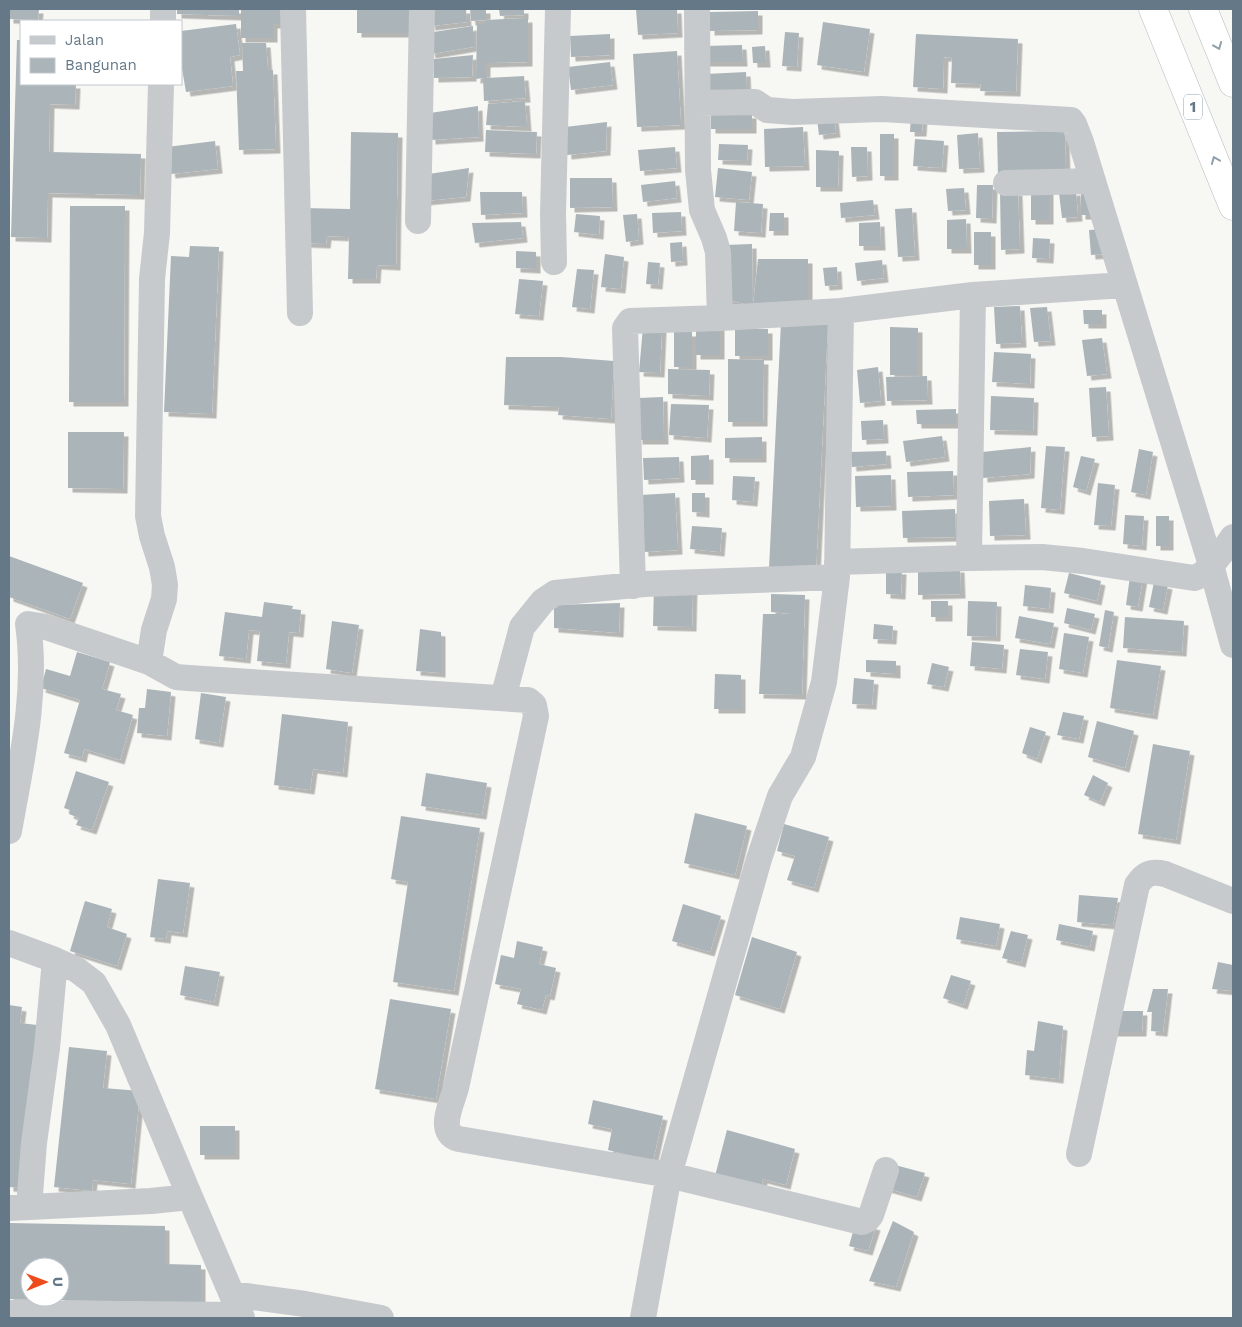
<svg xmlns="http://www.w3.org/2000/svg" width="1242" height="1327" viewBox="0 0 1242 1327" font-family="'Work Sans',sans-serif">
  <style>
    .building { fill: #abb4b9; fill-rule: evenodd; filter: url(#shadow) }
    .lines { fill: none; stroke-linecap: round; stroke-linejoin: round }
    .highway-casing { stroke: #b8bcbf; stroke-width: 29 }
    .minor { stroke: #c6cacd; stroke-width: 26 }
    .highway { stroke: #fff; stroke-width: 28 }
    .oneway { stroke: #92a0ab }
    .labels { text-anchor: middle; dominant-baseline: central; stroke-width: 5; stroke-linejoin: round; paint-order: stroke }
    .shield { fill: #fff; stroke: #92a0ab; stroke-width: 1 }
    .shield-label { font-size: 15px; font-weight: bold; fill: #647887 }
  </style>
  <defs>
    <filter id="shadow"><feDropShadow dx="4.5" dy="4.5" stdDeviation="0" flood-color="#0004"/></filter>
  </defs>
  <rect width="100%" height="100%" fill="#f7f7f4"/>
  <!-- building -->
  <path class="building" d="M9 9H39L38 20 9 19Z
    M177 9H239V16L177 14Z
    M241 9H284L283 24H273V38H241Z
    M357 9H411V33H357Z
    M428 9H466L467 22 431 26Z
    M470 9H486V20L471 21Z
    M499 9H524V15L500 16Z
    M636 9H677L678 33 638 35Z
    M758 11V30L710 31V12Z
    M528 18V62L486 63V78L524 76 526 98 484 101 483 78 476 79 477 24H486V20Z
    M823 22 870 29 864 72 817 65Z
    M236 24 240 55 230 57 233 86 186 92 181 63V31Z
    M473 26V47L431 54 427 33Z
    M785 32 799 33 797 67 782 66Z
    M610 34V55L571 57 570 36Z
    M916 34 1018 39 1016 92 980 91 981 84 951 83 952 58 944 57 943 89 913 87Z
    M17 40H21V84H76L75 105 50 104 49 152 141 154 140 195 48 193 47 238 11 237Z
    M242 43H266L268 70H273L276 149 239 150 236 71H243Z
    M742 45 743 62H705V46Z
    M765 46 766 63H753L752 47Z
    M677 51 681 125 637 127 633 54Z
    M473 55 472 77 434 78V59Z
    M610 62 613 85 571 90 568 67Z
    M746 72 747 91 707 93 706 74Z
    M525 101 527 127 486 125 488 104Z
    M478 106 479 137 431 140 430 113Z
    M711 113 752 114V129H711Z
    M911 116H923L922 132H910Z
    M834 117 836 133 819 135 817 119Z
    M607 122 606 151 567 155 565 127Z
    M803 127 805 166 765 167 764 129Z
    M486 130 537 132 536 154 485 152Z
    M1065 131 1066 175 998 176 997 132Z
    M351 132 398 133 396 266 377 265 376 279H348L349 237 327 236 326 244 302 243V208L350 209Z
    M978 133 980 168 959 169 957 135Z
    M880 134H894V176H880Z
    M915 139 944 141 942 168 913 166Z
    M215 141 218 169 171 174 167 147Z
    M719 144 748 145 747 161 718 160Z
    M675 147 677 168 640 171 638 150Z
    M851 147H867L868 176 852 177Z
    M816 150 839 151 838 187H816Z
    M469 168 466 197 424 201 422 175Z
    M718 168 752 172 749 200 715 197Z
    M570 178H612L613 207 570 208Z
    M675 181 677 198 643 202 641 185Z
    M977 185H993L992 219 976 218Z
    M964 188 966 210 948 211 946 189Z
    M1031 189H1049V220H1031Z
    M1000 191H1018L1020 249 1001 250Z
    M1076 191 1078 217 1062 218 1059 193Z
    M480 192H522L523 213 481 215Z
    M1081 194H1093V215H1081Z
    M873 200 875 215 841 218 840 203Z
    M736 202 763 204 761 233 734 231Z
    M70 206H125L124 402H69Z
    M912 208 915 256 898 257 895 209Z
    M681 212 682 231 653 233 652 213Z
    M770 213H784V231H769Z
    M576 214 600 216 599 235 574 232Z
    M637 214 639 240 626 242 623 215Z
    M966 219 967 249H947V220Z
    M521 222 523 238 475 243 472 223Z
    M880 222 881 246H859V223Z
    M1104 229 1105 254 1091 255 1089 230Z
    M974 232H991V265H974Z
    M1033 238 1050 239 1049 259 1032 258Z
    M682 242 683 261 671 262 670 243Z
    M752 244 753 306 725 299V245Z
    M190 246 219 247 212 414 164 412 171 256 189 257Z
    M516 251 536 252V269L516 268Z
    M605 254 624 257 621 289 601 287Z
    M758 259H808V305L753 306Z
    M882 260 884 278 857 281 855 263Z
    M648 262 660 263 658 285 646 284Z
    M837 267 838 285 825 286 823 268Z
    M577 269 594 270 590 309 572 307Z
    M519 279 543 281 539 316 515 314Z
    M1020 306 1022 343 996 344 994 307Z
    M1047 307 1051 341 1034 342 1030 308Z
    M1083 310H1102V324H1084Z
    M781 322 828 324 816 571 769 569Z
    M696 324H720V355H696Z
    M643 327 662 328 660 373 639 372Z
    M890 327 918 328V375H890Z
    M735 329H768V356H735Z
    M674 332H692V367H674Z
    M1102 338 1107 374 1087 376 1082 340Z
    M994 352 1031 354 1030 384 992 382Z
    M506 357H561L614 361 611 419 558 415 559 407 504 405Z
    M728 359 764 360 763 422H728Z
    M878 367 881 401 860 403 857 370Z
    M668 369 710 370 709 396 668 394Z
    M927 376 928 400 887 401 886 377Z
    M1106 387 1109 436 1092 437 1089 388Z
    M991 396 1034 398 1033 431 990 430Z
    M663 397 664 440H638V398Z
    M671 404 709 405 707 438 669 435Z
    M956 409V424H917L916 410Z
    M883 420 884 439 862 440 861 421Z
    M68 432H124L123 489 68 488Z
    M942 436 945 457 906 462 903 441Z
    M762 437V458H725V438Z
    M1046 446 1065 447 1060 510 1041 508Z
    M1031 447 1030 474 983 478 982 452Z
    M1139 449 1153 452 1146 495 1131 492Z
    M886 451 887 464 852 467 850 452Z
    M709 455V480H691V456Z
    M1081 456 1095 459 1086 491 1073 487Z
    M679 457 680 478 644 480 643 458Z
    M953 471 954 495 908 497 907 472Z
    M891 475 892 506 856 507 855 476Z
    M733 476 755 477 753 502 732 500Z
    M1098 483 1115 485 1111 526 1094 525Z
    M675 493 678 550 644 552 640 495Z
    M692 493H705V513L692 512Z
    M1024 499 1026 535 990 536 989 501Z
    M955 509 956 537 903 538 902 511Z
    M1125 515 1144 516 1142 546 1123 544Z
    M1156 516H1169V546H1156Z
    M692 526 722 528 720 552 690 549Z
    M9 556 83 583 70 619 9 597Z
    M960 568 961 594 918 595V569Z
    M886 570H902L901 595 886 594Z
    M1069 573 1101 581 1097 601 1064 593Z
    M1130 576 1143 577 1138 607 1126 605Z
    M1154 582 1168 585 1163 610 1149 607Z
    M1025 585 1051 588 1049 609 1023 606Z
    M654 586H693L692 627 653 626Z
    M771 594 805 595 802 695 759 694 763 614H792L771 612Z
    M931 601H948V617H931Z
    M968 601 997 602 996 637 967 636Z
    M264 602 293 606 292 609 301 610 299 633 289 632 286 664 257 661 260 631 249 630 246 659 219 656 225 612 262 617Z
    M620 603 619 633 554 628V605Z
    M1067 608 1095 614 1091 630 1064 623Z
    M1105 610 1114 612 1108 648 1099 646Z
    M1019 616 1054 623 1050 644 1015 638Z
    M1125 617 1184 621 1182 652 1123 648Z
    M332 621 359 625 352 673 326 669Z
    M874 624 893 626 892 640 873 639Z
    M420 629 441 632V673L416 671Z
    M1064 633 1089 637 1083 673 1059 669Z
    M972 642 1004 645 1002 669 970 666Z
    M1020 649 1048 652 1045 679 1016 675Z
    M77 652 110 662 102 689 121 694 116 710 133 715 120 760 84 749 82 758 64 753 80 700 41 688 46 669 70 676Z
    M866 660 896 661V674L866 672Z
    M1117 660 1161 666 1153 715 1110 708Z
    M932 663 949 667 944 687 927 684Z
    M715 674 741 675V709H714Z
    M854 678 874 680 872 705 852 704Z
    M147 689 171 692 167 736 137 733 139 708H145Z
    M201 693 226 697 219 743 195 739Z
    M1063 712 1084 716 1079 739 1057 735Z
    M282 714 348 722 343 773 313 769 310 790 274 785Z
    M1097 721 1134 731 1125 768 1088 757Z
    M1030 727 1046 732 1037 759 1022 753Z
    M1153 744 1190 751 1176 840 1138 834Z
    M76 771 109 782 92 830 76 825 79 818 69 814 70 810 64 808Z
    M426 773 487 783 482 815 421 806Z
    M1093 775 1108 783 1100 802 1084 795Z
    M695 813 747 826 735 875 684 863Z
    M401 816 480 828 454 991 393 982 408 882 391 879Z
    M784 824 829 837 814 888 787 880 795 856 777 851Z
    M158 879 190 883 183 933 167 931 166 939 150 937Z
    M1079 895 1118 898 1113 925 1077 922Z
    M85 901 112 909 107 927 127 934 117 966 70 951Z
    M683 904 721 916 710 952 672 941Z
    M960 917 1000 924 996 946 956 939Z
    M1059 924 1093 931 1090 947 1056 940Z
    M1011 931 1028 935 1021 963 1002 958Z
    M752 937 797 952 780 1009 735 995Z
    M517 941 543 947 539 964 556 968 550 996 546 995 542 1010 517 1004 521 989 495 984 501 955 514 958Z
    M1218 962 1233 965V991L1212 989Z
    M185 966 220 972 214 1002 180 995Z
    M951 975 971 981 963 1005 943 998Z
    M1153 989H1168L1163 1032 1151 1031 1152 1012H1147Z
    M390 999 451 1009 436 1099 375 1089Z
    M9 1005 22 1007 20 1023 37 1025 20 1188 9 1187Z
    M1117 1011H1143L1142 1032H1112Z
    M1038 1021 1063 1026 1059 1079 1025 1075 1027 1050 1034 1051Z
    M69 1047 107 1051 103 1088 140 1091 131 1184 93 1180 92 1191 54 1187Z
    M593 1100 663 1116 653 1161 608 1150 612 1129 588 1124Z
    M200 1126H235V1155H200Z
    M727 1130 795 1149 786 1185 763 1179 761 1188 715 1176Z
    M895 1165 925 1173 917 1197 886 1188Z
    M856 1221 876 1226 868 1251 849 1246Z
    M893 1221 914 1232 896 1287 869 1281Z
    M9 1223 165 1226V1264L201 1265V1303L9 1299ZM30 1267H60V1297H30Z"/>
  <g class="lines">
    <defs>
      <path id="highway" d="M1153 9 1233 206
        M1203 9 1233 83"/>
    </defs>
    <!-- highway casing -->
    <use href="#highway" class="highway-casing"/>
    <!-- minor -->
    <path class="minor" d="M293 9 300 313
      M697 9 698 170 702 210 714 238 718 252 720 318 841 311 973 295 969 558 1042 557 1083 561 1194 578C1207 575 1225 548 1233 537
      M163 21V9
      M698 103 755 102 767 110 793 112 882 109 1071 120 1074 124 1081 142 1211 565 1233 645
      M1006 183 1093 181
      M418 221 422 9
      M554 262 553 214 558 9
      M973 295 1124 285
      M837 562 969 558
      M633 586 625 328 630 321 720 318
      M149 662 154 630 164 599 165 585 162 567 152 536 148 516 152 279 157 233 161 84
      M503 698 522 627 543 601 555 593 644 584 837 577
      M9 831C21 763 38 693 28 624L46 627 149 662 176 677 188 678 528 700 534 705 536 716 456 1088C452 1103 436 1133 459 1139L669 1175 862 1222 868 1219 871 1215 886 1170
      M9 943 55 960 47 1048 34 1143 29 1207 9 1208
      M55 960 77 970 94 983 118 1025 190 1197
      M1079 1154 1137 885C1145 873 1151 871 1165 874L1233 901
      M29 1207 151 1201 190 1197 242 1318
      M232 1294 305 1304 381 1318
      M9 1313 240 1315
      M643 1318 669 1175 759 859 780 796 803 757 824 682 837 577 841 311"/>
    <!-- highway -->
    <use href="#highway" class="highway"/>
  </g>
  <!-- one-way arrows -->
  <defs><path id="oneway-chevron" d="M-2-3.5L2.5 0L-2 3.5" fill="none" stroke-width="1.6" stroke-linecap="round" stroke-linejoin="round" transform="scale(1.25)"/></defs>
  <g class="oneway">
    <use href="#oneway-chevron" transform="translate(1218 46) rotate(68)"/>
    <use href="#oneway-chevron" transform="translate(1215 160) rotate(-112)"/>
  </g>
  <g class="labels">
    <!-- shield labels -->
    <rect class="shield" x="1184" y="94.5" width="18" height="25" rx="4"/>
    <g class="shield-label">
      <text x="1193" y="107">1</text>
    </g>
  </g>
  <!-- border -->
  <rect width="1242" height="1327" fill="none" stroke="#647887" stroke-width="20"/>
  <!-- legend -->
  <rect x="20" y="20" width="162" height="65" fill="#ffffff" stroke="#c1c9cf"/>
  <rect x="30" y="36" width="25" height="8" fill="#c6cacd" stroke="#c1c9cf"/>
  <text x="65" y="45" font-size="15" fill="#647887">Jalan</text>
  <rect x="30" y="58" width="25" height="15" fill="#abb4b9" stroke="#c1c9cf"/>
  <text x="65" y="70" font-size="15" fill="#647887">Bangunan</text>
  <!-- north arrow -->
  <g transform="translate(45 1282) rotate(89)"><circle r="24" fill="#ffffff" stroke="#c1c9cf"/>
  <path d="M0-4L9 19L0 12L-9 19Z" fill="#ee4b1d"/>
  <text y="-8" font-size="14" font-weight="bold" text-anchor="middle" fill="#647887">U</text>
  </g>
</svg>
